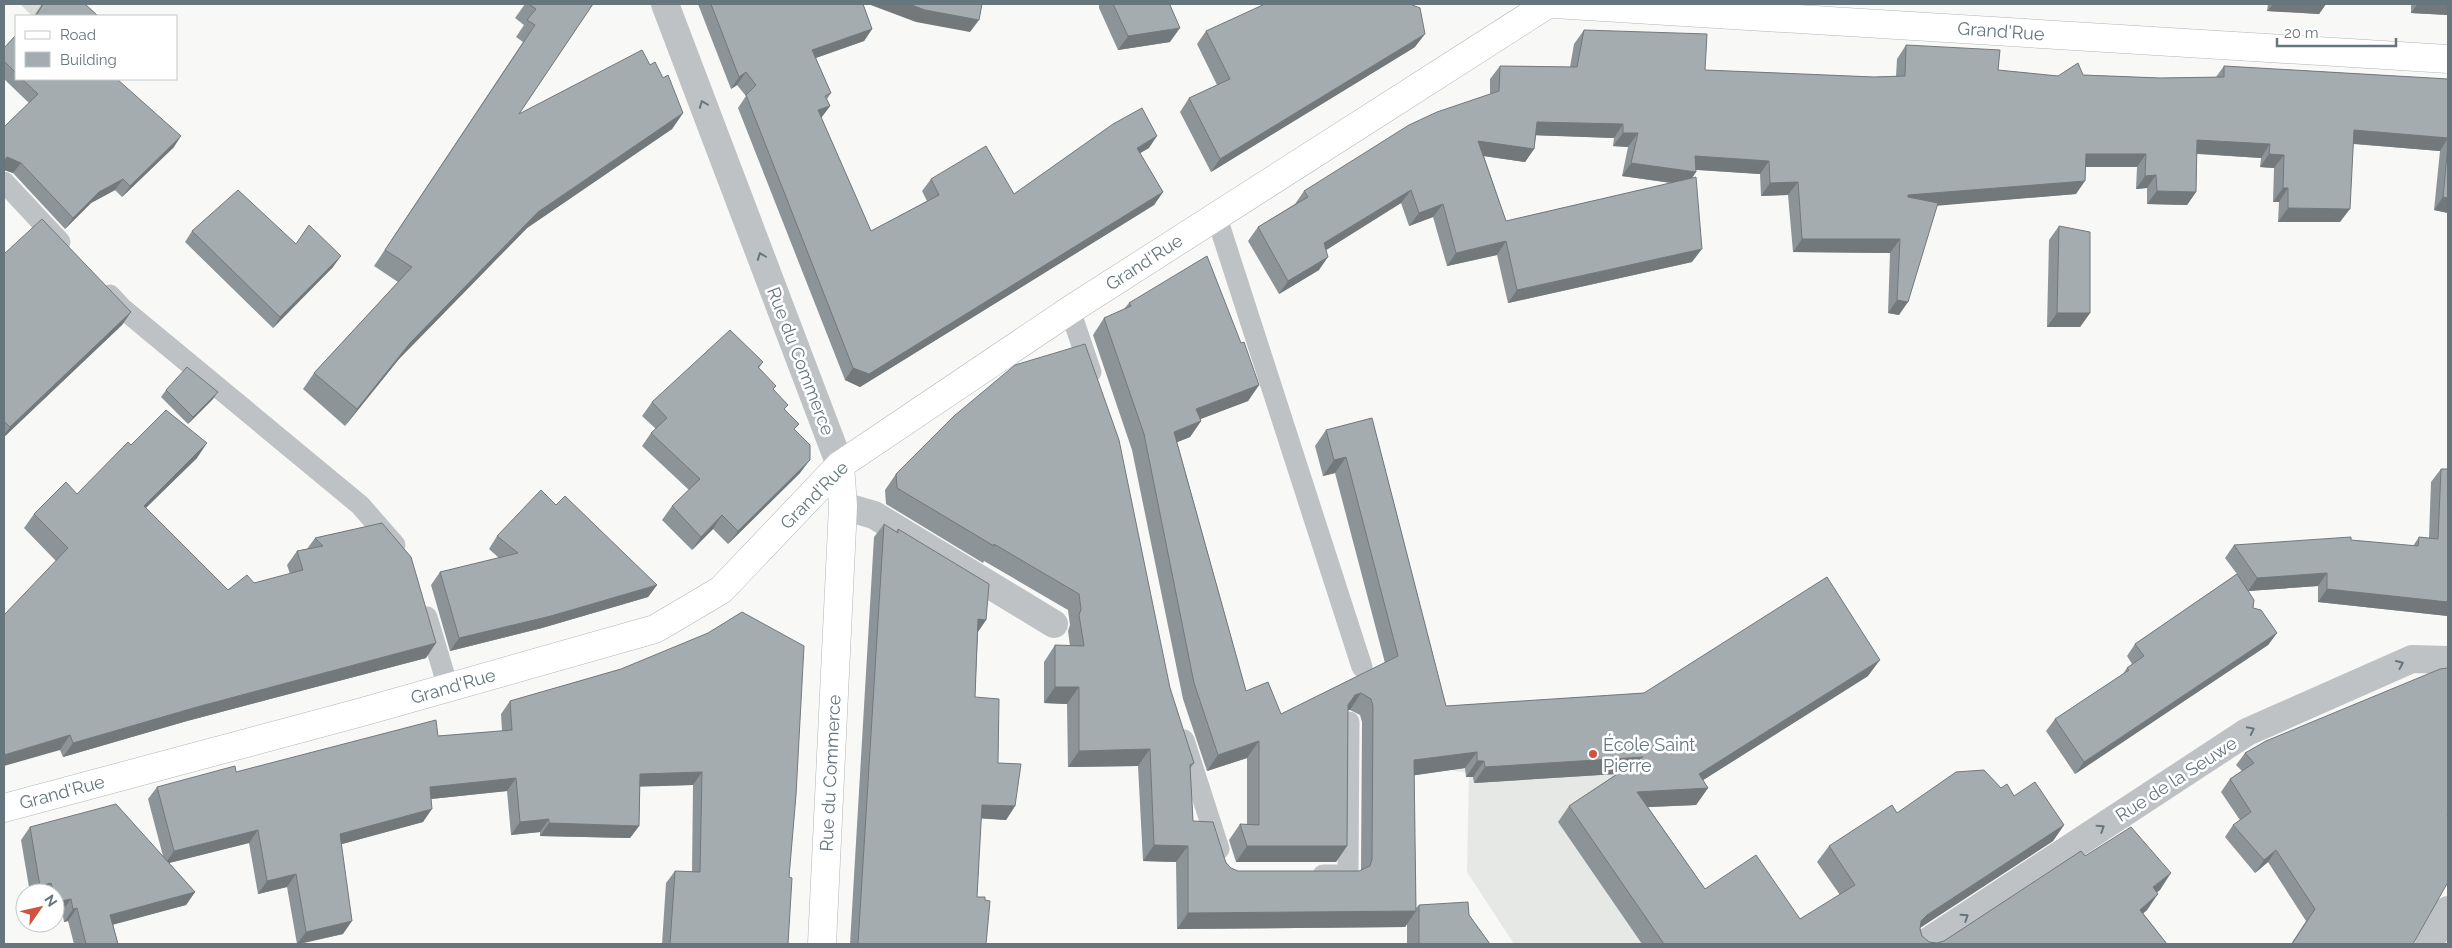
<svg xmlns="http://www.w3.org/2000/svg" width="2452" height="948" viewBox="0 0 2452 948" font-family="Raleway,sans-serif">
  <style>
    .built { fill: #e6e8e6 }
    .green { fill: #d9dcd6 }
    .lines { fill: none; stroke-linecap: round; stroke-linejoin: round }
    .secondary-casing { stroke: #b0b7ba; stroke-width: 29 }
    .lane { stroke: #bec2c5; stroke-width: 21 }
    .street { stroke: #bec2c5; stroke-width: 28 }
    .secondary { stroke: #fff; stroke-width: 28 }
    .wall { fill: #8d9497; fill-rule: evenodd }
    .shaded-wall { fill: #73787b }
    .building { fill: #a4acb0; stroke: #73787b }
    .oneway { stroke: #66767d }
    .poi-dot { fill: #ce5440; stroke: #fff; stroke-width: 2 }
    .labels { text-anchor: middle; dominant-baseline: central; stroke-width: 5; stroke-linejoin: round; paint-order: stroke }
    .street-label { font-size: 18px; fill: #66767d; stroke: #fff }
    .poi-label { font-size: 18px; fill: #66767d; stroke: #fff; text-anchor: start }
  </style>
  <rect width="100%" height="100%" fill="#f8f8f6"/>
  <!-- built -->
  <path class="built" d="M1611 711 1690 787 1696 802 1628 810 1720 944H1514L1467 872 1469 773 1450 770Z"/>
  <!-- green -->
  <path class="green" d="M20 4H46L39 16H32Z"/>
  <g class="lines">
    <defs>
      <path id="secondary" d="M1554 4 2448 59
        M4 808 362 712 655 629 721 590 840 465 1070 310 1548 4
        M822 944 843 506 840 465"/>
    </defs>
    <!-- secondary casing -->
    <use href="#secondary" class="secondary-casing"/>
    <!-- lane -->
    <path class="lane" d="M4 182 60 242
      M1216 215 1362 667
      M110 295 122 308 360 505 395 545
      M1070 310 1091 372
      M427 617 448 687
      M1184 740 1219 849
      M1323 875H1348L1349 722"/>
    <!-- street -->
    <path class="street" d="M665 4 840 465
      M843 506 874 515 1054 624
      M1924 944 2247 732 2412 659 2448 660
      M2429 944 2448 910"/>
    <!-- secondary -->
    <use href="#secondary" class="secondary"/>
  </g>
  <!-- wall -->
  <path class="wall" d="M42 4H85L98 16H34Z
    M525 4H593L519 114 650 65 663 78 683 113 672 129 527 228 399 359 345 426 303 389 314 373 398 282 374 266 523 42 516 37 524 25 515 18Z
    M698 4H863L872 29 864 41 816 58 831 93 827 99 830 106 821 118 871 231 927 201 922 191 931 179 1014 194 1149 148 1140 153 1163 192 1154 205 860 387 845 380 738 108 746 96 737 85 731 89Z
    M1099 4H1170V42L1118 50 1099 8Z
    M2268 4H2326L2319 14 2267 11Z
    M2411 4H2448V15L2411 13Z
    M1584 30 1705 70 1874 77 1896 76 1897 59 1906 45 1998 70 2058 76 2083 75 2160 78 2216 77 2224 66 2448 79V213L2434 210 2440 151 2353 144 2340 222H2278L2279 202H2273L2274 168 2260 167 2261 158 2197 154 2196 192 2187 205 2147 204V188L2136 189 2137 167H2086L2076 194 1937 205 1899 315 1888 313 1890 253 1793 252 1788 195 1761 196 1760 174 1696 170V172L1692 178V262L1508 303 1497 255 1447 266 1433 217 1409 226 1401 203 1326 250 1319 270 1279 294 1248 241 1258 227 1295 204 1304 191 1490 94V79L1500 66 1570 67 1574 44ZM1536 135 1614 138 1613 146 1628 147 1622 176 1671 183 1506 221 1484 156 1525 162 1534 149Z
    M1206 31 1415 47 1211 172 1180 112 1189 98 1217 85 1197 44Z
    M16 35V79H117L174 147 122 197 115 190 91 203 65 229 13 173 4 170V127L29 103 4 79V48Z
    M2059 226 2090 313 2080 327H2047L2049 240Z
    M192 231 296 244 333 267 273 328 185 242Z
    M4 254 131 312 122 325 4 437Z
    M1129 303 1241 343 1259 385 1248 401 1200 419 1201 421 1190 437 1177 442 1246 691 1281 714 1385 663 1335 473 1323 476 1315 446 1326 430 1372 418 1446 706 1644 693 1868 676 1703 780 1708 788 1696 805 1648 807 1705 889 1800 919 1840 895 1817 862 1829 846 1897 813 2001 788 2064 825 2053 841 1920 928 1922 936 1929 942 1937 943 1944 941 2085 856 2160 890 2157 892 2147 910 2143 913 2167 944H1642L1558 822 1569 806 1617 774 1474 783 1473 777H1466L1465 768 1414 775 1416 908 1419 905 1469 915 1490 944H1407V924L1405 927 1177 929 1176 862 1143 861 1138 766 1068 767 1067 704 1044 703V662L1055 645 1070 646 1068 631 1070 625 1068 610 984 561 983 563 886 504 885 490 896 474 954 416 1170 688 1194 763 1190 769 1193 821 1231 868 1238 871H1361L1362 722 1360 715 1350 710H1348L1347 846 1336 862H1236L1229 840 1240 824H1247V758L1207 771 1183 699 1132 450 1093 335 1104 318 1124 309Z
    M763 362 759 368 774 390 785 409 795 430 800 473 728 544 713 529 692 550 662 520 672 506 689 490 642 446 651 433 656 429 642 416 652 402Z
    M166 390 213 399 188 424 161 397Z
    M131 445 197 458 146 508 228 590 290 574 287 565 297 551 307 549 315 538 382 523 426 658 187 721 63 757 60 750 56 561 24 528 34 514 77 494Z
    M2441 469H2448V616L2318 602V586L2248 591 2253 608 2277 633 2268 645 2075 774 2046 731 2055 719 2123 674 2127 668 2132 664 2127 656 2135 644 2237 574 2225 558 2234 545 2351 540 2413 546 2419 537 2429 538 2431 482Z
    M556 505 657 585 648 597 542 628 450 651 431 585 440 572 499 558 489 549 497 536Z
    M884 524 896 532 898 529 986 620 978 632 975 697 998 763 1015 806 1006 820 981 818 977 897 986 944H850L874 537Z
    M621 669 789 877 788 944H662L666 883 675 871 692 872 693 785 640 786 639 826 630 838 540 836V832L511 835 507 791 431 799 423 822 342 844 343 934 300 944H297L287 887 258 894 249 843 169 863 195 892 186 905 113 924 118 944H74L68 921 64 922 62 911 55 913V893H30L21 840 30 827 163 856 148 799 157 787 236 772 438 736 502 731 501 714 510 701Z
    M2245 753 2447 816 2413 944H2291L2306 921 2268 862 2255 873 2225 837 2233 825 2240 820 2221 792 2230 779 2242 771 2236 765Z"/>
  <!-- shaded-wall -->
  <path class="shaded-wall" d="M868 4H909L979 20 970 32 916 22Z
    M2273 4H2326L2319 14 2267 11Z
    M2417 4H2448V15L2411 13Z
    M1180 28 1170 42 1118 50 1128 36Z
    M872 29 864 41 804 62 812 50Z
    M1425 34 1415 47 1211 172 1220 159Z
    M746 72 737 85 731 89 739 77Z
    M830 106 821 118 818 110Z
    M683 113 672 129 527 228 399 359 345 426 357 409 410 343 538 212Z
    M1537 122 1623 124 1614 138 1527 135Z
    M2354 130 2448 138 2440 151 2345 143Z
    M1623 133H1638L1628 147 1613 146Z
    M181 136 174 147 122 197 130 186Z
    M1157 136 1149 148 1128 160 1137 148Z
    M2197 140 2270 144 2261 158 2188 153Z
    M1478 141 1534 149 1525 162 1469 154Z
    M2086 154H2146L2137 167H2077Z
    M2269 154 2284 155 2274 168 2260 167Z
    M1695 156 1769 161 1760 174 1686 169Z
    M7 157 21 163 13 173 4 170V161Z
    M1631 163 1696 172 1687 185 1622 176Z
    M2156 175 2147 188 2136 189 2145 176Z
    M123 179 115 190 91 203 65 229 73 218 99 192Z
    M2085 181 2076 194 1899 209 1908 195Z
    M1798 182 1788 195 1761 196 1770 183Z
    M2283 188H2288L2279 202H2273Z
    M1411 190 1401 203 1315 257 1324 243Z
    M2157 191 2196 192 2187 205 2147 204Z
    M1163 192 1154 205 860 387 845 380 853 368Z
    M2443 197 2448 198V213L2434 210Z
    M1443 204 1433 217 1409 226 1419 213Z
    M2288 208 2350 209 2340 222H2278Z
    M1802 239H1900L1890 253 1793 252Z
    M1506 241 1497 255 1447 266 1456 253Z
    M1702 249 1692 262 1508 303 1517 290Z
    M341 256 333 267 273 328 280 317Z
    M1328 257 1319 270 1279 294 1288 281Z
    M1897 300 1908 302 1899 315 1888 313Z
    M131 312 122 325 4 437V435L10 427Z
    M2057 313H2090L2080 327H2047Z
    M1259 385 1248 401 1185 425 1196 409Z
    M218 392 213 399 188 424 193 417Z
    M1201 421 1190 437 1163 448 1174 432Z
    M207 443 197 458 133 520 144 506Z
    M1346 457 1335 473 1323 476 1334 460Z
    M810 460 800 473 728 544 738 531Z
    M722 515 713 529 692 550 701 537Z
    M2327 573 2318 586 2248 591 2257 578Z
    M657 585 648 597 542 628 450 651 459 638Z
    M2327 589 2448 602V616L2318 602Z
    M978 619 986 620 977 633Z
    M2277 633 2268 645 2075 774 2084 762Z
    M436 643 426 658 187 721 63 757 73 743 197 707Z
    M1880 660 1868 676 1689 789 1708 788 1696 805 1626 808 1637 792 1699 774Z
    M1055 687H1079L1067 704 1044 703Z
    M1361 693 1350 710 1343 711 1355 695Z
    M70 735 60 750 4 766V755Z
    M1259 741 1247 758 1207 771 1218 755Z
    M1150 749 1138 766 1068 767 1079 751Z
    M1477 752 1465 768 1403 777 1414 760Z
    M1643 757 1631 773 1474 783 1485 767Z
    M1477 761H1484L1473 777H1466Z
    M702 772 693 785 631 787 640 774Z
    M516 778 507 791 421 800 430 787Z
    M982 805 1015 806 1006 820 973 818Z
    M432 809 423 822 331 847 340 834Z
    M549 819 540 832 511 835 520 822Z
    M549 823 639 826 630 838 540 836Z
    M2064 825 2053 841 1915 931 1921 921 1927 915Z
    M258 830 249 843 165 864 174 851Z
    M1154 845 1188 846 1176 862 1143 861Z
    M1247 846H1347L1336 862H1236Z
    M2276 850 2268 862 2255 873 2264 860Z
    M2171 873 2160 890 2142 904 2153 887Z
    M296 874 287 887 258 894 267 881Z
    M51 883 45 893H36L40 886Z
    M195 892 186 905 101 928 110 915Z
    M2158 894 2147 910 2129 926 2140 910Z
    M71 899 62 911 55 913V904L56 902Z
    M77 908 68 921 64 922 73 909Z
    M1416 911 1405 927 1177 929 1188 913Z
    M352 921 343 934 297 944 306 932Z"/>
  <!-- building -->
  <path class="building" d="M43 4H85L98 16H36Z
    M529 4H593L519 114 642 50 650 65 655 62 663 78 668 75 683 113 538 212 410 343 357 409 314 373 412 267 385 250 535 25 527 20 536 9Z
    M711 4H863L872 29 812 50 831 93 825 96 830 106 818 110 871 231 939 195 931 179 986 146 1014 194 1113 124 1142 108 1157 136 1137 148 1163 192 869 374 853 368 746 95 756 85 746 72 739 77Z
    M909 4H982L979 20 925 10Z
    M1113 4H1170V5L1180 28 1128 36Z
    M1265 4H1410L1420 8 1425 34 1220 159 1189 98 1230 79 1206 31Z
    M1584 30 1707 34 1705 70 1874 77 1905 76 1906 45 2000 50 1998 70 2058 76 2078 63 2083 75 2160 78 2224 77V66L2448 79V138L2354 130 2350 209 2288 208V188H2283L2284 155 2269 154 2270 144 2197 140 2196 192 2157 191 2156 175 2145 176 2146 154H2086L2085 181 1908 195V197L1938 203 1908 302 1897 300 1900 239H1802L1798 182 1770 183 1769 161 1695 156 1696 172 1631 163 1638 133H1623V124L1537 122 1534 149 1478 141 1506 221 1696 177 1702 249 1517 290 1506 241 1456 253 1443 204 1419 213 1411 190 1324 243 1328 257 1288 281 1258 227 1308 197 1304 191 1409 125 1437 112 1499 91 1500 66 1577 67Z
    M16 35V73L4 61V48Z
    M22 79H117L181 136 130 186 123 179 99 192 73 218 21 163 7 157 4 161V127L38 94Z
    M2448 144V198L2443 197Z
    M238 190 296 244 309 225 341 256 280 317 192 231Z
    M42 219 131 312 10 427 4 421V254Z
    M2059 226 2090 232V313H2057Z
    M1207 256 1241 343 1244 342 1259 385 1196 409 1201 421 1174 432 1246 691 1268 682 1281 714 1398 656 1346 457 1334 460 1326 430 1372 418 1446 706 1644 693 1827 577 1880 660 1699 774 1708 788 1637 792 1705 889 1756 855 1800 919 1855 885 1829 846 1892 805 1897 813 1956 772 1984 770 2001 788 2007 784 2014 796 2035 782 2064 825 1927 915 1921 921 1920 929 1922 936 1929 942 1937 943 1944 941 2081 851 2085 856 2131 827 2171 873 2153 887 2158 894 2140 910 2167 944H1664L1569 806 1643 757 1485 767 1484 761H1477V752L1414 760 1416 911 1188 913V846L1154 845 1150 749 1079 751V687H1055V645L1084 646 1079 615 1081 609 1079 594 994 544V546L897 488 896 474 954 416 1015 365 1085 344 1119 440 1170 688 1194 763 1190 765 1193 821 1213 822 1226 863 1231 868 1238 871H1359L1370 866 1372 859 1373 706 1371 699 1361 693 1355 695 1348 705 1347 846H1247L1240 824 1259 825V741L1218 755 1194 683 1144 434 1104 318 1131 306 1129 303Z
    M730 330 763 362 758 367 776 386 773 389 788 405 784 409 799 424 794 429 810 445V460L738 531 722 515 701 537 672 506 700 479 651 433 667 418 652 402Z
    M187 367 218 392 193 417 166 390Z
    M166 410 207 443 144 506 228 590 247 575 254 583 303 570 297 551 323 546 315 538 382 523 411 557 436 643 197 707 73 743 70 735 4 755V615L68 548 34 514 66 482 77 494 128 442 131 445Z
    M2441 469H2448V602L2327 589V573L2257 578 2234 545 2351 537V540L2418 546 2419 537 2438 539Z
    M541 490 556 505 565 496 657 585 551 616 459 638 440 572 518 553 497 536Z
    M884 524 898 533V529L989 584 986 620 978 619 975 697 999 699 998 763 1021 764 1015 806 982 805 977 897H985V900L990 901 986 944H858Z
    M2237 574 2254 600 2253 608 2261 610 2277 633 2084 762 2055 719 2129 670 2127 668 2144 656 2135 644Z
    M742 612 804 646 796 795 789 877 792 878 788 944H670L675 871 700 872 702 772 640 774 639 826 549 823V819L520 822 516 778 430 787 432 809 340 834 352 921 306 932 296 874 267 881 258 830 174 851 157 787 235 766 236 772 436 720 438 736 512 730 510 701 621 669 708 633Z
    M2448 668V814L2447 816 2448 817V882L2413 944H2292L2315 909 2276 850 2264 860 2233 825 2251 812 2230 779 2254 763 2245 753 2266 741 2440 669Z
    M116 804 195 892 110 915 118 944H86L77 908 73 909 71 899 56 902 55 893H54L51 883 40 886 30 827Z
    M1468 902 1469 915 1490 944H1419V905Z"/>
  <!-- one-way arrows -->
  <defs><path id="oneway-chevron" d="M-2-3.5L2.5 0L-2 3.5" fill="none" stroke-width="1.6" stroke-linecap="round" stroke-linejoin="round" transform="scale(1.25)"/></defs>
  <g class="oneway">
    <use href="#oneway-chevron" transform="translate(703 104) rotate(-111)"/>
    <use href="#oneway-chevron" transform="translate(761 256) rotate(-111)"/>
    <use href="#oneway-chevron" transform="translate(2400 664) rotate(-24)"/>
    <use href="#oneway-chevron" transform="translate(2251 730) rotate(-26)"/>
    <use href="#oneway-chevron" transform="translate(2101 828) rotate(-33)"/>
    <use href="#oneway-chevron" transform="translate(1965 917) rotate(-33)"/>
  </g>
  <!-- markers -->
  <circle class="poi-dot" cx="1593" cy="754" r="5"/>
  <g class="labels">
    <!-- street labels -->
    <g class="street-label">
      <text transform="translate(2001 31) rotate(4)">Grand'Rue</text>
      <text transform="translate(1144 262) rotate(-33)">Grand'Rue</text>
      <text transform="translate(801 361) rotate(69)">Rue du Commerce</text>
      <text transform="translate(814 495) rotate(-45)">Grand'Rue</text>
      <text transform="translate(453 686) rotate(-16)">Grand'Rue</text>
      <text transform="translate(830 773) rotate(-87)">Rue du Commerce</text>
      <text transform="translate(2176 779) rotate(-33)">Rue de la Seuwe</text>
      <text transform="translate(62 792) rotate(-15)">Grand'Rue</text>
    </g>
    <!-- poi labels -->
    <g class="poi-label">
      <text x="1603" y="744">École Saint<tspan x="1603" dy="21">Pierre</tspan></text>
    </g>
  </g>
  <!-- border -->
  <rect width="2452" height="948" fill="none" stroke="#66767d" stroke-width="10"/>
  <!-- legend -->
  <rect x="15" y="15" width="162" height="65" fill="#ffffff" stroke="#c2c8cb"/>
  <rect x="25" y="31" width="25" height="8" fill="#ffffff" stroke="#c2c8cb"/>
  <text x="60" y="40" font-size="15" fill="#66767d">Road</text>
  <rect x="25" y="52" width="25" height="15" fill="#a4acb0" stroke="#c2c8cb"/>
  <text x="60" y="65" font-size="15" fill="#66767d">Building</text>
  <!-- north arrow -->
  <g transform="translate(40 908) rotate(56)"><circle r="24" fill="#ffffff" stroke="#c2c8cb"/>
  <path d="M0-4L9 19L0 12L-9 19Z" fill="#ce5440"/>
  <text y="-8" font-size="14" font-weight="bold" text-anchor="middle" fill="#66767d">N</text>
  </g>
  <!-- scale -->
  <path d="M2277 38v8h119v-8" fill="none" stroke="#66767d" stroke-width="2.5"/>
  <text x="2284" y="38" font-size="15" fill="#66767d" stroke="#ffffff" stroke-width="4" paint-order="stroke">20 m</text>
</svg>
